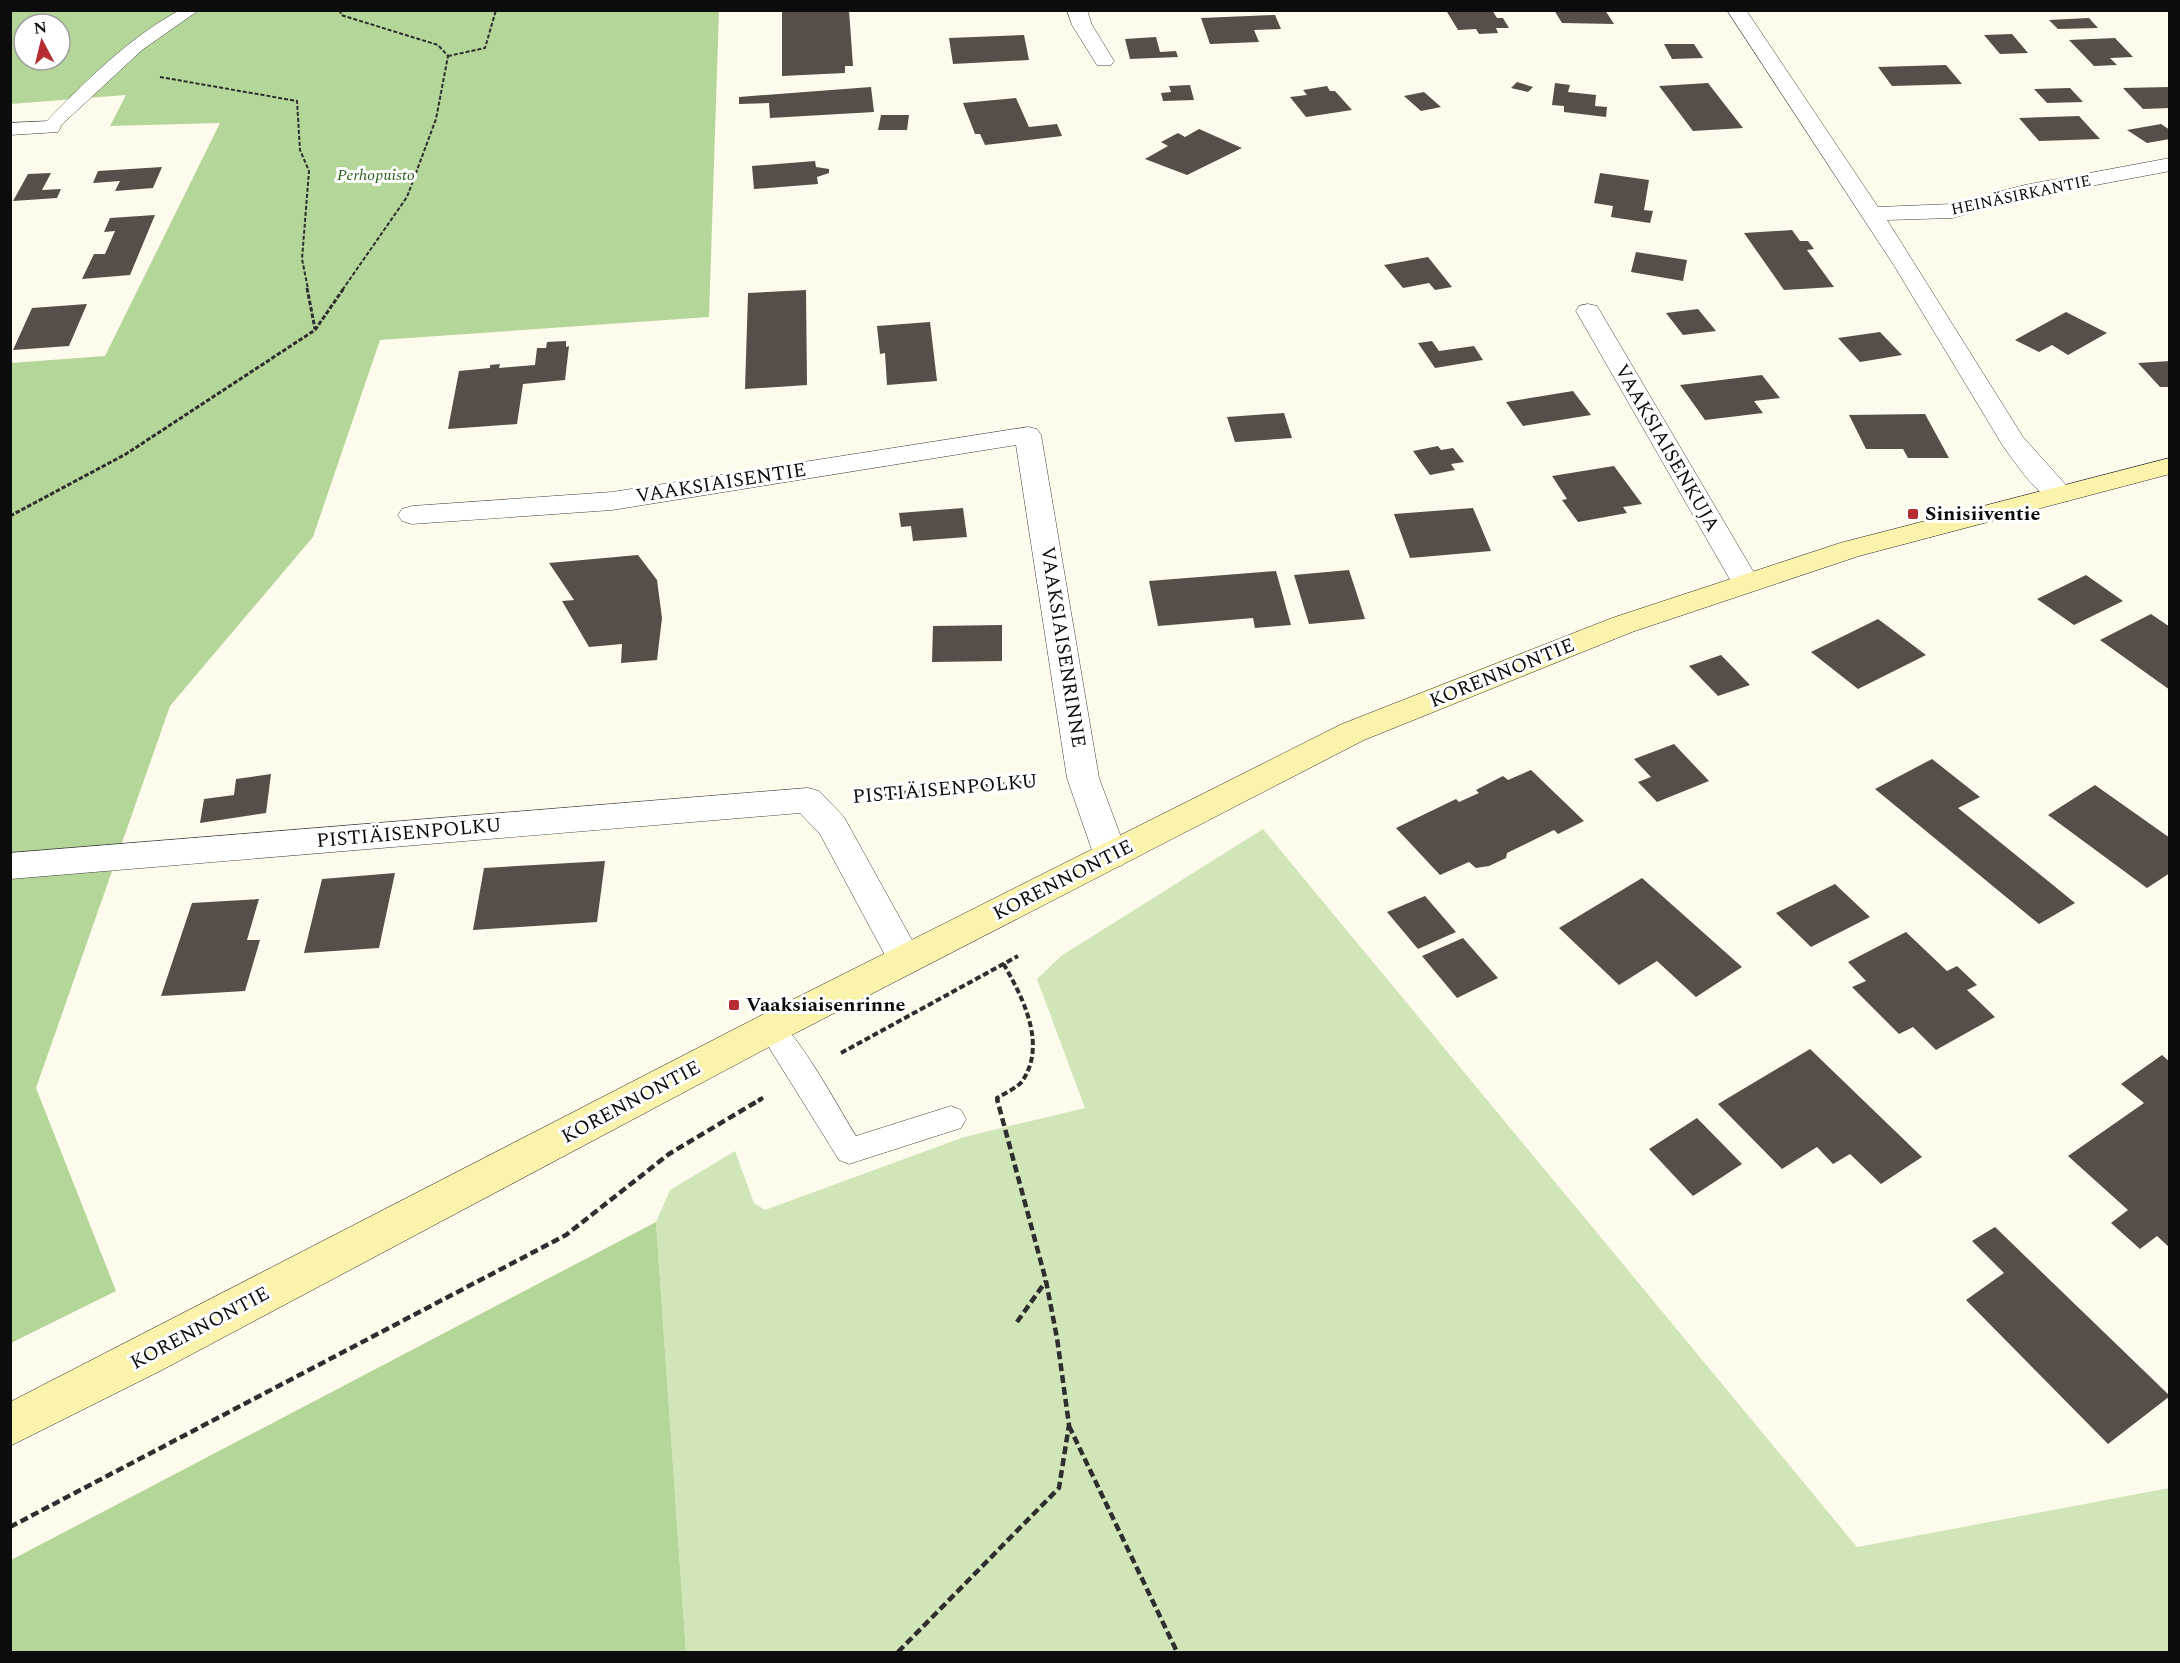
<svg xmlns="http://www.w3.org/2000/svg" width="2180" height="1663" viewBox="0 0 2180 1663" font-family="Spectral,serif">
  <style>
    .green { fill: #d1e6b8 }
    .forest { fill: #b5d699; fill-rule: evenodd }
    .building { fill: #554e49 }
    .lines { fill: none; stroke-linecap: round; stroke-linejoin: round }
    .lane-casing { stroke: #3f3f3f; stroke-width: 1 }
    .street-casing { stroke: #3f3f3f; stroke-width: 1 }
    .secondary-casing { stroke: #2e2e2e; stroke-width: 1 }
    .path-far3 { stroke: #2e2e2e; stroke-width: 2; stroke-dasharray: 4 2; stroke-linecap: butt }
    .path-far2 { stroke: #2e2e2e; stroke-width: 3; stroke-dasharray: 4.5 2; stroke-linecap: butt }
    .path-far1 { stroke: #2e2e2e; stroke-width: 4; stroke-dasharray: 6 3; stroke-linecap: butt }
    .path { stroke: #2e2e2e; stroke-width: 4.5; stroke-dasharray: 8 4; stroke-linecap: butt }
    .lane { fill: #fff; fill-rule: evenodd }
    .street { fill: #fff; fill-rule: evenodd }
    .secondary { fill: #fbf2ab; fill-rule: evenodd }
    .poi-dot { fill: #b52c33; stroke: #fff; stroke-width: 2 }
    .labels { text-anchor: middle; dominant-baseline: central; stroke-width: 6; stroke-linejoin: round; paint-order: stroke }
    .far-park-label { font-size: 16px; font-style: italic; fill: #2e6120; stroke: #fff }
    .far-street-label { font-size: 16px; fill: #0c0c0c; stroke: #fff }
    .street-label { font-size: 20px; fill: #0c0c0c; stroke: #fff }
    .poi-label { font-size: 20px; font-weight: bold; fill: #0c0c0c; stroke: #fff; text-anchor: start }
  </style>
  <rect width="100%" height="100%" fill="#fefbed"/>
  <!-- green -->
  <path class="green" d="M1263 829 1857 1547 2169 1488V1652H686L656 1222 670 1190 735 1151 754 1203 765 1210 964 1137 1085 1108 1037 979 1061 956Z"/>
  <!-- forest -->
  <path class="forest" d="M11 11H719L709 317 380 340 313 537 170 706 36 1088 116 1291 11 1343V363L105 356 220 123 110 126 126 95 11 104ZM24 24H60V60H24Z
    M656 1222 686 1652H11V1560Z"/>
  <!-- building -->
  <path class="building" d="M782 10H849L853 66H845V73L782 76Z
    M1492 10 1497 18H1503L1509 28H1496L1498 33 1479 34 1476 29 1458 30 1447 12Z
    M1554 10H1605L1614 24 1562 23Z
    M1275 15 1281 29 1254 30 1259 42 1210 44 1201 18Z
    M2089 18 2098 28 2058 29 2049 20Z
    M2012 34 2028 53 2000 54 1984 35Z
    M1024 35 1029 60 953 64 949 38Z
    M1156 37 1160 52 1176 51 1178 57 1130 59 1125 39Z
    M2115 38 2133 57 2110 58 2117 65 2094 66 2069 40Z
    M1664 44H1694L1703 58 1672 59Z
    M1946 65 1962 84 1892 86 1878 67Z
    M1517 82 1533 87 1528 92 1511 88Z
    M1555 83 1570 85 1568 92 1596 95 1595 106 1607 107 1606 117 1564 112V106L1552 105Z
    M1708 83 1743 128 1693 131 1659 86Z
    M1190 85 1194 100 1163 101 1161 93 1171 92 1169 86Z
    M1327 86 1330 91H1335L1352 110 1306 117 1290 97 1307 95 1303 90Z
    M871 87 874 112 770 118 769 103 739 104V97Z
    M2170 87V108L2143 109 2123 88Z
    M2070 88 2083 102 2047 103 2034 89Z
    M1424 92 1441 107 1421 111 1404 96Z
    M1016 98 1029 127 1057 124 1062 136 985 145 980 134H975L963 103Z
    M881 115H909L907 130H878Z
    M2079 116 2100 139 2039 141 2019 118Z
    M2161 124 2170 130V139L2147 143 2127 130Z
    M1199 129 1242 148 1187 175 1145 159 1168 146 1161 142 1178 133 1185 137Z
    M815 161 816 167 829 169V173L817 177 818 184 754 189 752 166Z
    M162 167 153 188 115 191 120 181 93 183 98 171Z
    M51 173 42 190 61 189 57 198 13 201 28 174Z
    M1600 173 1649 180 1644 210 1653 211 1650 223 1611 217 1613 206 1594 203Z
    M155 215 130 275 82 279 94 254H105L115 231 104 232 110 218Z
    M1792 230 1800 241H1808L1814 249 1807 250 1834 287 1784 290 1744 233Z
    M1636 252 1687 260 1683 281 1631 272Z
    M1428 257 1452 287 1435 290 1429 283 1403 288 1384 265Z
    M806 290 807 385 745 389 748 293Z
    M87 304 69 346 13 350 32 308Z
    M1698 309 1716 331 1683 335 1666 313Z
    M2066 312 2107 333 2068 355 2052 345 2039 352 2015 340Z
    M930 322 937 381 887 385 885 353 880 354 877 326Z
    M1880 332 1902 355 1860 362 1838 338Z
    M566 341V347L569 346 565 380 523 384 517 424 448 429 459 371 490 368V365L500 364 499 368 535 365 537 348H546L547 342Z
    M1432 341 1439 351 1474 346 1483 360 1435 368 1418 343Z
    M2170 361V387H2160L2138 363Z
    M1762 375 1780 398 1754 401 1763 413 1705 420 1680 385Z
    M1573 391 1591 415 1523 426 1506 402Z
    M1284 413 1292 438 1235 442 1227 417Z
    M1925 414 1949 458H1908L1903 449H1866L1849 415Z
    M1438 446 1441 450 1453 448 1464 462 1451 464 1455 470 1430 475 1413 451Z
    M1614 466 1642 504 1623 507 1627 513 1578 522 1562 500 1567 499 1552 476Z
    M963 508 967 537 913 541 911 526 901 527 899 513Z
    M1473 508 1491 551 1410 558 1394 514Z
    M638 555 657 580 662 618 657 660 621 663 622 644 589 647 562 601 574 600 549 563Z
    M1349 570 1365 619 1309 624 1294 575Z
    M1276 571 1291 625 1255 628 1253 618 1158 626 1149 581Z
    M2086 575 2123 601 2074 625 2037 599Z
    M2151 614 2170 627V690L2100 640Z
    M1878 619 1926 655 1858 689 1811 652Z
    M1002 625V661L932 662 933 626Z
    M1721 655 1750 685 1718 696 1689 666Z
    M1674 744 1709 781 1657 802 1638 782 1651 777 1634 759Z
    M1932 759 1980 797 1958 808 2075 903 2039 924 1875 789Z
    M1531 770 1584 821 1558 834 1554 830 1507 853 1506 858 1489 866 1476 868 1469 862 1440 875 1396 828 1456 799 1459 802 1479 793 1476 790 1503 776 1508 780Z
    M271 774 266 813 200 823 204 799 234 795 236 779Z
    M2095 785 2170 838V873L2147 888 2048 815Z
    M605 861 597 922 473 930 484 868Z
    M395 873 379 948 304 953 322 879Z
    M1642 878 1742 967 1696 997 1657 961 1619 985 1559 928Z
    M1835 884 1870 917 1811 947 1776 913Z
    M1425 896 1456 932 1418 949 1387 912Z
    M259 899 247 940H260L245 991 161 996 192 903Z
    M1906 932 1947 971 1957 966 1977 985 1967 990 1995 1017 1936 1050 1913 1027 1899 1034 1852 987 1866 981 1848 962Z
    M1463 938 1498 978 1457 998 1422 956Z
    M1810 1049 1922 1157 1881 1184 1850 1154 1833 1164 1817 1147 1782 1169 1718 1104Z
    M2162 1055 2170 1062V1248L2157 1236 2140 1249 2111 1223 2128 1210 2068 1156 2144 1103 2121 1084Z
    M1697 1118 1742 1164 1693 1196 1649 1149Z
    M1995 1227 2170 1396 2108 1444 1966 1300 2004 1273 1972 1241Z"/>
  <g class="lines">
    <defs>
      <path id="lane" d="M180 10H199L142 50 56 130H44L42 127 44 124C85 82 128 38 180 10Z
        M771 1016C795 1025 840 1111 856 1136L951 1106 961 1110 966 1119 961 1128 849 1164 839 1160 757 1028 761 1020Z"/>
      <path id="street" d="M1067 10H1087L1092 25 1114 61 1111 65H1097L1072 25Z
        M1727 10H1746L1878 207 1952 204 2025 185 2170 158V171L2027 198 1952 218 1887 220 2023 437 2074 494 2070 500C2063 502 2057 504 2051 500 2034 491 2014 461 2003 446L1895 267Z
        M50 121 58 122 61 127 58 132 10 135V123Z
        M1588 304 1597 306 1600 311 1760 583 1756 590 1746 593 1736 590 1732 583 1576 311 1579 306Z
        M1028 427 1037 429 1041 435 1099 778 1128 856 1123 865 1111 869 1099 865 1094 856 1067 778 1016 445 612 510 412 524 402 521 398 515 402 509 412 506 612 492Z
        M808 788 819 791 844 817 923 960 917 970 905 974 893 970 820 834 800 813 10 879V853Z"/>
      <path id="secondary" d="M2170 458V474L1859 556 1632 632 1364 740 784 1039 162 1370 10 1446V1402L758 1017 1342 724 1612 618 1840 543Z"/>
    </defs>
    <!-- lane casing -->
    <use href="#lane" class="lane-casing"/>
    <!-- street casing -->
    <use href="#street" class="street-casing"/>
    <!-- secondary casing -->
    <use href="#secondary" class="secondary-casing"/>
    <!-- path-far3 -->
    <path class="path-far3" d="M340 10 341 15 438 45 448 56 436 119 407 197 343 289
      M448 56 485 48 496 10
      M160 77 297 101 300 150 309 171 302 259 308 289"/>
    <!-- path-far2 -->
    <path class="path-far2" d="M307 288 315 329
      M10 516 126 454 315 330 344 288"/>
    <!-- path-far1 -->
    <path class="path-far1" d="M865 796 1037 782
      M841 1053 1018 956
      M758 1101 764 1097
      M998 1101 997 1098C1005 1093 1019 1087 1023 1080 1047 1043 1022 996 1003 963"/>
    <!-- path -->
    <path class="path" d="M1017 1322 1046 1281
      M1069 1426 1177 1652
      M10 1527 566 1235 669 1154 761 1099
      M898 1652 1059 1488 1069 1425 1057 1338 1046 1281 997 1099"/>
    <!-- lane -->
    <use href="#lane" class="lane"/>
    <!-- street -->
    <use href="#street" class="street"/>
    <!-- secondary -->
    <use href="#secondary" class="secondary"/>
  </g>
  <!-- markers -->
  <g class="poi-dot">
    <rect x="1907" y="508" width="12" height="12" rx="3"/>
    <rect x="728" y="999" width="12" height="12" rx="3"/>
  </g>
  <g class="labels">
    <!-- far-park labels -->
    <g class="far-park-label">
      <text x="376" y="175">Perhopuisto</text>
    </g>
    <!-- far-street labels -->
    <g class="far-street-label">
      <text transform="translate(2021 195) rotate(-12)">HEINÄSIRKANTIE</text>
    </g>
    <!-- street labels -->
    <g class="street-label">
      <text transform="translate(1667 448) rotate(60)">VAAKSIAISENKUJA</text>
      <text transform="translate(721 483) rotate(-9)">VAAKSIAISENTIE</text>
      <text transform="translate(1063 647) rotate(81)">VAAKSIAISENRINNE</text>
      <text transform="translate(1502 673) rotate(-22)">KORENNONTIE</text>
      <text transform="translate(945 789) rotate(-5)">PISTIÄISENPOLKU</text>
      <text transform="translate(409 833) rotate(-5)">PISTIÄISENPOLKU</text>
      <text transform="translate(1063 880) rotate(-27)">KORENNONTIE</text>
      <text transform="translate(631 1102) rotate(-28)">KORENNONTIE</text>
      <text transform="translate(200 1328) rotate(-28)">KORENNONTIE</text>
    </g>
    <!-- poi labels -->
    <g class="poi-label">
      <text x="1925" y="514">Sinisiiventie</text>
      <text x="746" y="1005">Vaaksiaisenrinne</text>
    </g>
  </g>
  <!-- border -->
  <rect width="2180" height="1663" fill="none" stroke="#0c0c0c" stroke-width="24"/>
  <!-- north arrow -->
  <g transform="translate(42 42) rotate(353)"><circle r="28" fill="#ffffff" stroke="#9e9e9e" stroke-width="1.5"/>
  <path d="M0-4.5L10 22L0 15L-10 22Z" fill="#b52c33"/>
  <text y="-9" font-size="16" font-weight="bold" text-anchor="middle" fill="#0c0c0c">N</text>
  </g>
</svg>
